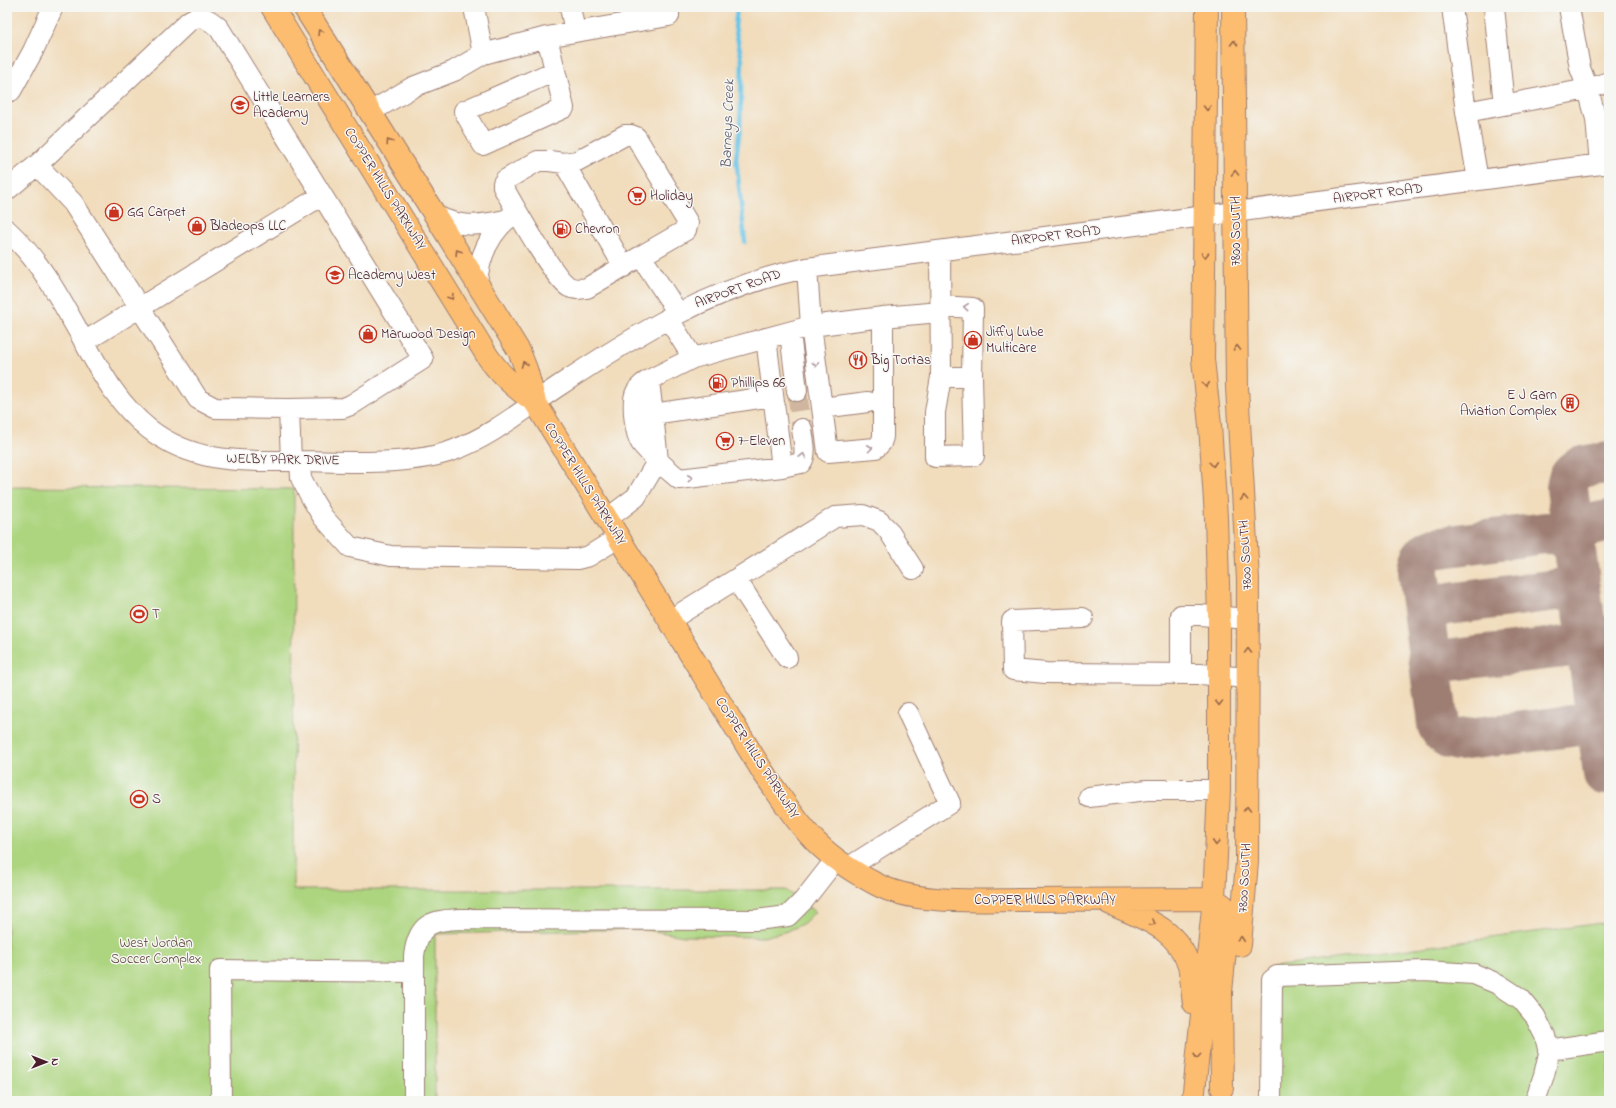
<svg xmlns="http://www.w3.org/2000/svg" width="1616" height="1108" viewBox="0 0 1616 1108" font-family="'Indie Flower',sans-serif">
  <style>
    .green { fill: #add580; stroke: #7c7a56 }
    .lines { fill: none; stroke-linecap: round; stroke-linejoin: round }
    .stream { stroke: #6ac5e8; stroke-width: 4.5 }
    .taxiway { stroke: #9e7e73; stroke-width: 42 }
    .minor-tunnel { stroke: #d0b69e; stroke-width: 20; stroke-dasharray: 20 10; stroke-linecap: butt }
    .minor-casing { stroke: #9e7e73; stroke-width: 22 }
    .major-casing { stroke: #9e7e73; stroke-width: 24 }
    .minor { stroke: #fff; stroke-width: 20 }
    .major { stroke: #fcbd6f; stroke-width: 22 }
    .oneway { stroke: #9a664a }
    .oneway2 { stroke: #ae9aa0 }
    .labels { text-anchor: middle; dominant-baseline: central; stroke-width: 3; stroke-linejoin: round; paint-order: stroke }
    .poi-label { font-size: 14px; fill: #4a1f2b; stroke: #f6f6f2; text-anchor: start }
    .street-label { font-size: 14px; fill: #4a1f2b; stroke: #f6f6f2 }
    .park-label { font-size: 14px; fill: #634c40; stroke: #f6f6f2 }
    .water-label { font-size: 15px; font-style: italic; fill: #545164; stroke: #f6f6f2 }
  </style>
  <rect width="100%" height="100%" fill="#f6f6f2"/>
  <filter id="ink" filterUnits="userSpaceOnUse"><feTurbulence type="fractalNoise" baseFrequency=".025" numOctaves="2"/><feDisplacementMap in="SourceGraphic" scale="8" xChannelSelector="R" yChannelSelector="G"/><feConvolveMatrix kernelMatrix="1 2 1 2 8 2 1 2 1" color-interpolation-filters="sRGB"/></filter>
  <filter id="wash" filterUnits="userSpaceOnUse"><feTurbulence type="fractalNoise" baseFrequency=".012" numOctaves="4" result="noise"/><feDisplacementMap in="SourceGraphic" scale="16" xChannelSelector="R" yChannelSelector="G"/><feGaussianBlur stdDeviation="0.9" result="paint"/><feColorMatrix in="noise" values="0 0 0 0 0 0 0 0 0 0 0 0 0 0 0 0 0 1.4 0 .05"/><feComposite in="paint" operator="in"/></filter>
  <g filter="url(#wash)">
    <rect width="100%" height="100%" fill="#f1dcbb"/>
    <!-- green -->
    <path class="green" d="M7 487 294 489 293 890H786L815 912 804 923 788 931 763 937 684 936 641 929 435 934V1101H7Z
      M1609 922V1101H1267V968Z"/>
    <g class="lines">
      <!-- stream -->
      <path class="stream" d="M737 7 735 27 742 60 740 128 736 158 745 242"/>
      <!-- taxiway -->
      <path class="taxiway" d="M1574 545C1566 535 1557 533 1545 533L1435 548C1423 552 1418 560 1418 572L1438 725C1443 735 1448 739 1459 740L1580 725C1596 718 1595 703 1609 694
        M1574 545C1579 526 1592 523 1609 521
        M1425 627C1427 617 1430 608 1441 605L1564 589C1572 590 1577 593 1581 600
        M1428 649 1432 655 1443 661 1573 646 1582 648 1588 654 1594 643 1604 637
        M1604 774 1567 488C1569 463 1589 466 1609 463"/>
    </g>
  </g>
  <g filter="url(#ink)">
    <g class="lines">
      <!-- minor-tunnel -->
      <path class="minor-tunnel" d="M797 391 802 429"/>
      <defs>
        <path id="minor" d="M474 7 483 54
          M1452 7 1466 112
          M1494 7 1504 105
          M575 32 669 16V7
          M547 37 564 108 483 145 464 111 555 71
          M7 89 11 91 33 51 53 7
          M370 112 413 87 454 71 483 54 547 37 575 32 570 7
          M564 163 624 267
          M1600 164 1596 119 1588 89 1609 82
          M1478 180 1466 112 1588 89 1580 68 1569 7
          M7 190 37 165
          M435 215C460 228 478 226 505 220
          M7 230C42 262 63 304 86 345 103 376 120 406 149 429 193 463 239 461 292 461 340 461 409 467 454 450 492 436 524 409 557 387 635 335 713 286 807 268L1609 163
          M940 251 941 377 935 412V457L974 456 972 377H941
          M641 256 686 230 688 223 636 137 631 135H625L577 161 564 163 549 161H538L505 180 503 183V187C514 206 554 279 569 287 575 290 581 289 587 288L641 256 678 313
          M807 268 811 326 883 317 940 312
          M477 282C480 253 492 228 517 212
          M940 306 973 308 972 377
          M668 318 693 358 811 326 828 452 876 448 881 443 883 437V317
          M790 332 797 391
          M766 338 782 467
          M84 342 321 196
          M649 380C644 383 639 386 636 392 631 402 635 434 641 443 652 457 666 468 679 479L782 467 801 463C808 454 803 439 802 429
          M822 408 868 402
          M289 409 215 408 198 399 73 203 37 165 189 21C201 13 210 20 219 28L423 359 351 405 343 408 289 409 291 461
          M653 414 773 396
          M300 461 301 478 312 499 323 517 350 547 391 556 577 559 589 556 618 538
          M607 519 636 497 658 460 649 380 693 358
          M736 579 835 517 863 515 879 521 888 530 913 569
          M1083 618 1012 621 1013 670 1046 673 1200 674 1248 678
          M670 620 736 579 787 658
          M1181 674V615H1200L1248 619
          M1089 797 1147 790H1219
          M849 867 950 803 908 713
          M1548 1050 1609 1041
          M221 1101 220 970 414 972
          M414 1101V956C418 923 432 920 462 919L756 920 788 916 804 900 836 859
          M1271 1101 1272 980 1277 976 1424 971 1474 974 1498 984 1521 999 1535 1016 1545 1036 1549 1053 1544 1075 1535 1101"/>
        <path id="major" d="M272 7 488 357C501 376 516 389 535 402
          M304 7 435 215 519 351 526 369 535 402 763 772C780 796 796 822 816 842 833 859 855 873 876 884 915 905 979 900 1022 900 1086 900 1150 899 1214 899L1224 906 1228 919 1221 992 1222 1088
          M1233 7 1237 387 1248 579 1247 862 1240 945
          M1109 903C1142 918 1177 927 1189 966 1192 978 1192 991 1194 1003
          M1193 1101 1214 899 1219 790V617L1216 517 1210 425 1203 359 1207 7"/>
      </defs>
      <!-- minor casing -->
      <use href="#minor" class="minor-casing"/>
      <!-- major casing -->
      <use href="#major" class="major-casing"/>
      <!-- minor -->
      <use href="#minor" class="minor"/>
      <!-- major -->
      <use href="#major" class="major"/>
    </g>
    <!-- one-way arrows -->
    <defs><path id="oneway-chevron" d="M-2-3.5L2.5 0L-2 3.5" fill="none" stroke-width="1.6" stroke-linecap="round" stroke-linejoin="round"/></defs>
    <g class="oneway">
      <use href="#oneway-chevron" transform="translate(320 32) rotate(-122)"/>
      <use href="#oneway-chevron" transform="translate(1234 43) rotate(-90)"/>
      <use href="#oneway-chevron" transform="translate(1207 108) rotate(90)"/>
      <use href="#oneway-chevron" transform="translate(389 142) rotate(-123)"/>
      <use href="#oneway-chevron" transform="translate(1235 173) rotate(-91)"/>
      <use href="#oneway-chevron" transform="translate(458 252) rotate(-122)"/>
      <use href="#oneway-chevron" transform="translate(1205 255) rotate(91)"/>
      <use href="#oneway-chevron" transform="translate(451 297) rotate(58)"/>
      <use href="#oneway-chevron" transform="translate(1237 348) rotate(-90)"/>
      <use href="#oneway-chevron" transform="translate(524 364) rotate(-111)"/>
      <use href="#oneway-chevron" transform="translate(1206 385) rotate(84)"/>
      <use href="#oneway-chevron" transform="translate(1213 464) rotate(86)"/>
      <use href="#oneway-chevron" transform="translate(1244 498) rotate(-93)"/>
      <use href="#oneway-chevron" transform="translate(1248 651) rotate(-90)"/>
      <use href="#oneway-chevron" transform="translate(1219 703) rotate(90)"/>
      <use href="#oneway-chevron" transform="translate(1247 809) rotate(-90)"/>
      <use href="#oneway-chevron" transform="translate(1216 843) rotate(93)"/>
      <use href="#oneway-chevron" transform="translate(1153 923) rotate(27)"/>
      <use href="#oneway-chevron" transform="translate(1241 939) rotate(-85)"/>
      <use href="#oneway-chevron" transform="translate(1197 1056) rotate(95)"/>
    </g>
    <g class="oneway2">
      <use href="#oneway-chevron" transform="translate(966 307) rotate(-175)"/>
      <use href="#oneway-chevron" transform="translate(816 364) rotate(82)"/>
      <use href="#oneway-chevron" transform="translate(870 448) rotate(-7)"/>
      <use href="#oneway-chevron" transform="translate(803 456) rotate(-78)"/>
      <use href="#oneway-chevron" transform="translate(690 478) rotate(-6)"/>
    </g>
  </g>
  <!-- icons -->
  <defs>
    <symbol id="school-ring" viewBox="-11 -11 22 22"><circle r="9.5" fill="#f6f6f2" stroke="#c8321e" stroke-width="1.5"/><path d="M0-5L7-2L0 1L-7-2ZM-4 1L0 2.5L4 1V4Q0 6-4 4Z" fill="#c8321e"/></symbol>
    <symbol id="supermarket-ring" viewBox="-11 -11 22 22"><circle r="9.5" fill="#f6f6f2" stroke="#c8321e" stroke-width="1.5"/><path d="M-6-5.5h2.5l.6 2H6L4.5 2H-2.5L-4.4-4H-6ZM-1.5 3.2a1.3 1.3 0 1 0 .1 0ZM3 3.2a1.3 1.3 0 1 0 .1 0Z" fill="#c8321e"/></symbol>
    <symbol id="shop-ring" viewBox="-11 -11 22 22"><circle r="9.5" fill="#f6f6f2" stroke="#c8321e" stroke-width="1.5"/><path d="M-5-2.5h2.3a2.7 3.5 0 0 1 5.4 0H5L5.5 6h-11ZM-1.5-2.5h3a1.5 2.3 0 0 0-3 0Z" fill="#c8321e"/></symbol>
    <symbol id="fuel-ring" viewBox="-11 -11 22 22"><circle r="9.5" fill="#f6f6f2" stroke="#c8321e" stroke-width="1.5"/><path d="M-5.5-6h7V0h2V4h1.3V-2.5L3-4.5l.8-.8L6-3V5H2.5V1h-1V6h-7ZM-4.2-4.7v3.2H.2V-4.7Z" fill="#c8321e"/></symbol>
    <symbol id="restaurant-ring" viewBox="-11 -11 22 22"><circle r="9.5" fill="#f6f6f2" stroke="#c8321e" stroke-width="1.5"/><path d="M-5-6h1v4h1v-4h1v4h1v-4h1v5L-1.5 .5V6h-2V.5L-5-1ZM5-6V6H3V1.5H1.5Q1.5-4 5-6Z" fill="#c8321e"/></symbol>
    <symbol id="building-ring" viewBox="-11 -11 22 22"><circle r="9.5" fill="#f6f6f2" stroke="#c8321e" stroke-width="1.5"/><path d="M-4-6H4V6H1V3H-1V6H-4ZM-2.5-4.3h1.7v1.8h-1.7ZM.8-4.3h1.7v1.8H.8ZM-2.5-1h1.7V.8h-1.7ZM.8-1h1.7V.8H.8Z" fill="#c8321e"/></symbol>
    <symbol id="stadium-ring" viewBox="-11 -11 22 22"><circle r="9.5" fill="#f6f6f2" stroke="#c8321e" stroke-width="1.5"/><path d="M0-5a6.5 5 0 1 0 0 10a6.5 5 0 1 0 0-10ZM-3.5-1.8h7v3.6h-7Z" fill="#c8321e"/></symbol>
  </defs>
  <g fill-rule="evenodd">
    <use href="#school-ring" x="230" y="95" width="20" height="20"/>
    <use href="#supermarket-ring" x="627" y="186" width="20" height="20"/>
    <use href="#shop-ring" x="104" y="202" width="20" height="20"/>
    <use href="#shop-ring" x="187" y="216" width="20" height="20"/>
    <use href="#fuel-ring" x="552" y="219" width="20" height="20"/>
    <use href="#school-ring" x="325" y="265" width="20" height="20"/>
    <use href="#shop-ring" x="358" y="324" width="20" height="20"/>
    <use href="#shop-ring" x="963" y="330" width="20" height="20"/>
    <use href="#restaurant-ring" x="848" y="350" width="20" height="20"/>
    <use href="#fuel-ring" x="708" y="373" width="20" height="20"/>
    <use href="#building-ring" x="1560" y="393" width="20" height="20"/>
    <use href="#supermarket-ring" x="715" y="431" width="20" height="20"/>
    <use href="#stadium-ring" x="129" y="604" width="20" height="20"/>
    <use href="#stadium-ring" x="129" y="789" width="20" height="20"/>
  </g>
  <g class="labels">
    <!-- poi labels -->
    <g class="poi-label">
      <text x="253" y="97">Little Learners<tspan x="253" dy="16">Academy</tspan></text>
      <text x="650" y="196">Holiday</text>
      <text x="127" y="212">GG Carpet</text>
      <text x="210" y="226">Bladeops LLC</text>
      <text x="575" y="229">Chevron</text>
      <text x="348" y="275">Academy West</text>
      <text x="986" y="332">Jiffy Lube<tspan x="986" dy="16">Multicare</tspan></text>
      <text x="381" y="334">Marwood Design</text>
      <text x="871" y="360">Big Tortas</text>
      <text x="731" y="383">Phillips 66</text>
      <text x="1557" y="395" text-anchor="end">E J Garn<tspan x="1557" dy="16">Aviation Complex</tspan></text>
      <text x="738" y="441">7-Eleven</text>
      <text x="152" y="614">T</text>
      <text x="152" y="799">S</text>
    </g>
    <!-- street labels -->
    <g class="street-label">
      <text transform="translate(385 189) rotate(58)">COPPER HILLS PARKWAY</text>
      <text transform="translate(1378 194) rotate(-7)">AIRPORT ROAD</text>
      <text transform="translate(1236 231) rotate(-90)">7800 SOUTH</text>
      <text transform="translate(1056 236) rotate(-7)">AIRPORT ROAD</text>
      <text transform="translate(738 289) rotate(-20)">AIRPORT ROAD</text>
      <text transform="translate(283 460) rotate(1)">WELBY PARK DRIVE</text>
      <text transform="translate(585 484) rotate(58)">COPPER HILLS PARKWAY</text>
      <text transform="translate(1246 555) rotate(-93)">7800 SOUTH</text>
      <text transform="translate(757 758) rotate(57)">COPPER HILLS PARKWAY</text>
      <text transform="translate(1245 878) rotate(-87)">7800 SOUTH</text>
      <text x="1045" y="900">COPPER HILLS PARKWAY</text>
    </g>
    <!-- park labels -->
    <g class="park-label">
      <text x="156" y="943">West Jordan<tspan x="156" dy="16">Soccer Complex</tspan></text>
    </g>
    <!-- water labels -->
    <g class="water-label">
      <text transform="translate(728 124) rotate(-88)">Barneys Creek</text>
    </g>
  </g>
  <!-- margin -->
  <rect width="1616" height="1108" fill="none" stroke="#f6f6f2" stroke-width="24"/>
  <!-- north arrow -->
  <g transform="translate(46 1062) rotate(90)" stroke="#f6f6f2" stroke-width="3" paint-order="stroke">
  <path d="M0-3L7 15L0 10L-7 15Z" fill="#4a1f2b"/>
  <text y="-6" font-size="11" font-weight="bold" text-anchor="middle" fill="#4a1f2b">N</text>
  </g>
</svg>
